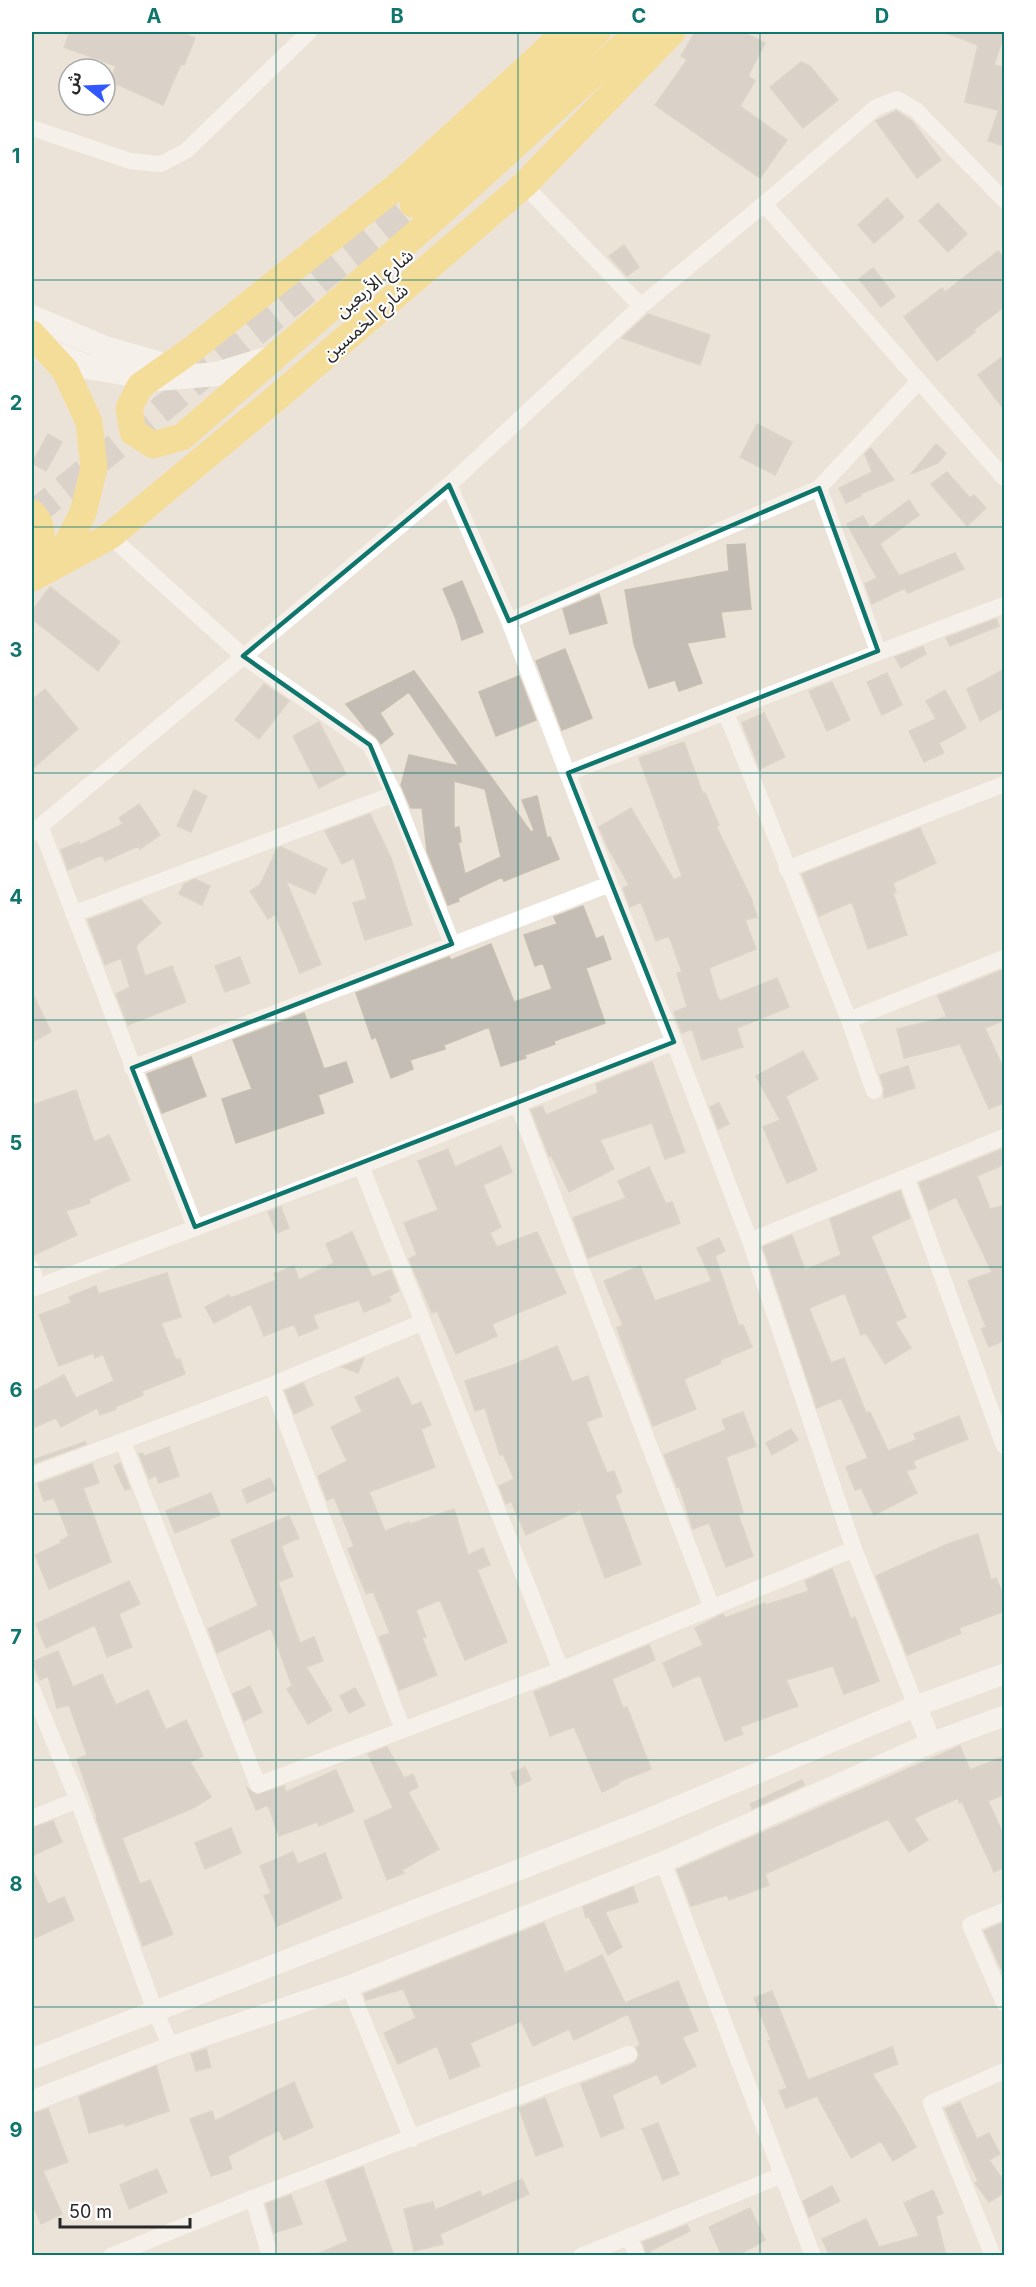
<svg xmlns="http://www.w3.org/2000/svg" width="1036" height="2287" viewBox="0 0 1036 2287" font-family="Inter,'Noto Sans Arabic',sans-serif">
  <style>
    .building { fill: #c3bdb5; stroke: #c7c0b2; stroke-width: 1.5; fill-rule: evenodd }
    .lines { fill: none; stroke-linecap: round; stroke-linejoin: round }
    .primary-tunnel { stroke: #c5beb5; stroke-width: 27; stroke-dasharray: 27 14; stroke-linecap: butt }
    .minor { stroke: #fff; stroke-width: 16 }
    .tertiary { stroke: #fff; stroke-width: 21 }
    .secondary { stroke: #fff; stroke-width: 24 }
    .primary { stroke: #fdd44c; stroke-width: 27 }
    .marked { fill: none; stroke: #0f766e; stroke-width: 4.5; stroke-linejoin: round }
    .grid { fill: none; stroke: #0f766e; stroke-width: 1.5; stroke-opacity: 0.55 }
    .labels { text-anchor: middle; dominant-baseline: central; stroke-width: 4.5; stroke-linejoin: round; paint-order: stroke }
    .street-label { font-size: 18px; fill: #282828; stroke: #fff }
    .neatline { fill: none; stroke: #0f766e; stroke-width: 2 }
    .grid-label { font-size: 20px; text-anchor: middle; font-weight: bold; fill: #0f766e }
  </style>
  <rect width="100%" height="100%" fill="#ece3d8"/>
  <!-- building -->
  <path class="building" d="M70 32H181L195 38 184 65 181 64 163 105 110 81 116 66 64 47Z
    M695 32H743L765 43 748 76 755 81 740 106 787 140 760 178 655 105 687 60 681 56Z
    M946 32H1005L994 65 1005 67V81L998 110 965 102 978 45 946 33Z
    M801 62 810 66 838 100 803 128 770 87Z
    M1002 100 1005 101V146L988 141Z
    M896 111 912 121 941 160 917 178 876 121Z
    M887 198 904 217 874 243 858 225Z
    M938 203 967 234 948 252 919 221Z
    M624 245 639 267 627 276 609 256Z
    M998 251 1005 260V306L974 330 975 332 937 361 904 317 942 288 945 292Z
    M873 268 895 296 881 307 859 279Z
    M648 314 710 335 700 365 622 338Z
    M1005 355V411L978 375Z
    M757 424 792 442 775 475 740 457Z
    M48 434 62 442 46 471 32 463Z
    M936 444 946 453 938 463 911 474Z
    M871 448 894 480 860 494 861 496 846 503 839 488 872 472 865 454Z
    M947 472 970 498 974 495 986 508 967 526 931 484Z
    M909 500 919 515 880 544 899 576 955 553 964 569 908 593 905 588 872 604 865 584 877 578 847 524 863 516 870 529Z
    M745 544 751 609 721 612 725 637 687 643 702 683 679 691 675 680 649 688 634 644 625 590 729 571 727 545Z
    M462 581 483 632 462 640 456 619 443 589Z
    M50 587 120 642 98 671 32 619V611Z
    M599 594 607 623 570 634 563 609Z
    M996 619 999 626 950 646 946 638Z
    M923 647 926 654 901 668 895 657Z
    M565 649 592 718 562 730 536 661Z
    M1005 669V707L980 721 967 689Z
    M414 671 531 832 534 830 522 800 537 796 547 838 550 837 559 859 504 881 502 877 458 898 459 901 448 905 427 851 422 808H411L401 785 409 755 459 766 409 692 380 713 393 734 381 744 376 737 366 729 346 704ZM454 781 485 789 501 857 465 874 458 842H461L459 827 454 828Z
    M887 673 902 705 882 715 867 682Z
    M519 676 536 720 496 736 479 692Z
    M832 682 850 720 827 731 809 691Z
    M264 684 289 701 259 739 235 720Z
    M45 689 78 729 32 769V700Z
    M945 690 966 728 939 743 944 753 924 762 909 731 936 719 926 701Z
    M764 713 785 757 760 769 742 723Z
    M319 722 346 774 319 788 293 736Z
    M684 742 703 794 705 793 719 825 716 826 751 898 757 917 745 920 756 949 709 968 717 996 720 1001 777 978 789 1007 737 1028 743 1047 702 1060 692 1029 682 1033 674 1012 687 1007 677 973 682 972 669 936 656 941 641 902 630 907 623 888 629 885 608 848 599 827 631 808 674 880 682 876 639 758Z
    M194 790 207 796 191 832 177 826Z
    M139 804 160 835 140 849 138 846 105 861 102 855 68 870 61 850 79 842 80 845 123 824 119 818Z
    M370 814 391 858 412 925 365 940 353 903 367 899 354 858 342 864 325 831Z
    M920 828 936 863 893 883 896 892 893 893 907 935 868 949 852 902 819 916 802 874Z
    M281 847 327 869 315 894 286 881 321 964 300 973 275 914 268 919 250 891 260 885 277 849Z
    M195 879 210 886 202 905 179 894 184 884Z
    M141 900 161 923 136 946 145 976 172 966 186 1002 128 1025 116 994 130 987 121 958 105 965 88 920Z
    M583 906 596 939 603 936 611 959 586 968 605 1023 554 1041 555 1044 525 1055 526 1058 501 1066 489 1027 444 1045 445 1049 410 1060 413 1069 391 1078 376 1037 372 1039 356 993 449 957 451 960 491 944 514 1002 552 989 543 963 535 966 524 935 557 924 554 917Z
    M240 957 250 983 225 992 215 966Z
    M1005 969V1020L985 1028 1005 1072V1102L989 1109 960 1044 904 1058 897 1029 947 1017 938 996Z
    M32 992 51 1032 32 1042Z
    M304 1013 324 1069 346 1062 353 1082 318 1095 324 1113 236 1143 222 1099 252 1089 233 1040Z
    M803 1051 818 1079 786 1096 817 1170 787 1183 763 1127 780 1120 756 1076Z
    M191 1057 206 1096 162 1113 147 1074Z
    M652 1062 685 1152 665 1159 652 1123 600 1140 614 1169 569 1192 551 1155 549 1156 531 1110 542 1106 546 1115 598 1093 596 1084Z
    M908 1066 915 1088 884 1098V1088L880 1075Z
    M76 1090 94 1142 109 1135 130 1180 89 1199 90 1203 66 1211 77 1235 32 1256V1105Z
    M719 1103 729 1124 718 1129 710 1107Z
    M501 1146 512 1172 483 1185 501 1227 490 1233 497 1247 537 1232 566 1293 492 1324 497 1336 456 1354 437 1311 432 1313 409 1259 417 1255 404 1223 438 1210 418 1161 448 1149 455 1167Z
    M1005 1148V1164L977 1176 990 1209 1005 1205V1340L989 1347 981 1329 986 1327 968 1281 992 1272 956 1197 929 1210 919 1183Z
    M649 1167 666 1204 672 1202 680 1223 588 1258 573 1218 626 1198 618 1181Z
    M900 1191 910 1218 871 1236 906 1317 895 1322 911 1348 885 1364 866 1333 861 1335 845 1293 809 1308 831 1363 844 1358 866 1413 870 1412 888 1451 916 1440 914 1434 959 1416 968 1439 913 1461 916 1468 906 1471 917 1493 874 1515 861 1488 855 1490 846 1467 868 1458 841 1398 817 1408 763 1247 792 1235 805 1270 841 1255 830 1219Z
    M281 1207 289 1228 277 1233 268 1212Z
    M352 1232 372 1277 391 1270 399 1291 389 1296 391 1301 364 1312 359 1300 313 1315 318 1328 299 1336 294 1324 264 1336 251 1304 214 1323 205 1307 229 1295 231 1298 276 1280 274 1274 294 1266 299 1280 334 1263 326 1244Z
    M719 1238 725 1251 715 1256 739 1326 743 1325 752 1347 720 1360 721 1363 684 1379 696 1409 653 1426 617 1328 623 1325 604 1281 640 1266 655 1301 712 1281 697 1248Z
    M167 1273 181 1317 161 1323 176 1360 180 1359 185 1374 142 1391 143 1395 115 1407 116 1409 100 1415 97 1408 61 1427 56 1418 32 1428V1392L64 1375 76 1398 114 1381 103 1354 95 1358 93 1353 59 1366 39 1315 71 1303 69 1297 96 1286 99 1294Z
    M557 1346 572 1382 588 1376 602 1416 586 1422 607 1473 614 1471 622 1492 615 1495 641 1564 605 1578 580 1510 526 1535 511 1501 506 1504 499 1486 514 1479 503 1454 500 1455 485 1408 475 1411 465 1381 519 1363V1362Z
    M364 1358 358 1373 342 1367Z
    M398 1377 412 1406 421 1402 431 1425 421 1429 435 1467 369 1492 385 1531 409 1522 410 1524 454 1509 468 1555 483 1548 490 1565 477 1570 507 1642 465 1660 440 1600 416 1610 426 1637 422 1638 437 1675 399 1690 379 1637 390 1633 373 1591 366 1594 348 1549 354 1546 334 1497 327 1500 318 1476 347 1461 331 1427 362 1412 355 1397Z
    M303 1383 313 1405 294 1414 285 1391Z
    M743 1412 756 1446 726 1457 743 1512 738 1514 753 1556 726 1567 709 1523 693 1529 679 1486 677 1487 664 1455 726 1430 722 1420Z
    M791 1429 798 1440 772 1455 766 1443Z
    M85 1442 86 1444 32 1464V1460Z
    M169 1447 179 1476 159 1483 156 1475 149 1479 139 1454 142 1453 144 1456Z
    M120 1463 130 1488 125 1490 114 1466Z
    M92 1464 99 1483 83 1488 111 1562 49 1589 35 1555 61 1543 60 1541 69 1536 54 1498 44 1501 38 1484Z
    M270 1478 276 1490 247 1503 242 1490Z
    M211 1493 220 1515 175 1533 166 1511Z
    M289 1516 299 1538 281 1546 293 1576 278 1582 300 1643 314 1637 323 1661 306 1667 332 1710 308 1724 287 1689 292 1686 271 1628 217 1653 208 1629 258 1606 231 1540Z
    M978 1534 991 1580 996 1578 1005 1599V1611L959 1628 961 1633 907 1655 876 1576 950 1543Z
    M832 1569 851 1619 855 1617 879 1681 844 1694 833 1666 786 1680 798 1706 740 1727 743 1734 725 1741 700 1675 673 1687 663 1663 703 1645 695 1628 723 1614 725 1618 765 1603 766 1605 809 1591 805 1581Z
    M129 1581 140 1604 119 1614 132 1647 107 1657 95 1625 46 1648 36 1624Z
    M649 1645 655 1660 612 1679 623 1708 627 1707 651 1769 618 1782 619 1784 602 1792 574 1727 550 1736 534 1692Z
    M58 1651 73 1687 102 1674 116 1705 148 1690 166 1730 186 1720 203 1756 190 1762 211 1797 193 1808 122 1838 140 1884 150 1880 173 1934 143 1946 96 1818 97 1817 77 1759 87 1755 69 1705 57 1708 48 1676 40 1680 32 1662Z
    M250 1686 262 1712 244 1721 233 1694Z
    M355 1688 365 1705 349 1713 340 1696Z
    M960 1746 970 1770 1005 1756V1794L988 1801 1005 1838V1867L994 1872 962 1802 959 1803 958 1798 914 1818 928 1840 909 1852 888 1819 765 1874 769 1885 729 1900 727 1895 691 1906 677 1870Z
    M387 1747 404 1778 413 1774 418 1787 408 1792 439 1849 402 1870 404 1873 387 1880 364 1821 393 1808 368 1754Z
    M525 1767 531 1780 517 1786 511 1773Z
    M336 1770 354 1811 319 1826 317 1822 279 1836 268 1805 256 1810 247 1788 257 1795 284 1786 286 1792Z
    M802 1780 804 1785 752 1809 750 1804Z
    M53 1821 62 1842 32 1856V1828Z
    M231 1828 241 1853 205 1869 195 1843Z
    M293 1852 298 1864 325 1853 342 1898 277 1926 264 1896 271 1893 260 1866Z
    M32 1868 48 1904 64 1897 74 1920 32 1939Z
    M633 1887 638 1902 605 1912 622 1947 608 1955 589 1917 586 1918 583 1907Z
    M1005 1922V1977L984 1931Z
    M544 1923 565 1973 602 1955 625 2003 678 1981 698 2031 682 2037 696 2066 662 2084 657 2074 612 2095 624 2128 601 2137 581 2084 633 2064 637 2060 639 2055 636 2047 640 2045 628 2014 574 2040 569 2029 533 2046 521 2021 470 2043 480 2066 450 2079 437 2046 398 2064 384 2033 416 2018 403 1989 366 2000 364 1994Z
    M772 1991 808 2080 892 2047 898 2064 872 2074 898 2114 916 2147 893 2161 881 2141 851 2158 817 2096 786 2108 779 2091 787 2088 768 2041 771 2040 754 1998Z
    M206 2049 211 2067 196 2071 191 2054Z
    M156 2066 169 2111 125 2126 124 2123 89 2133 79 2097Z
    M294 2082 313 2127 284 2140 279 2130 228 2156 232 2169 211 2176 190 2119 212 2111 215 2121Z
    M545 2098 563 2146 536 2156 519 2108Z
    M960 2102 977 2139 989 2133 1000 2154 989 2160 1005 2183V2192L989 2202 975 2183 978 2181 945 2109Z
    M48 2109 68 2162 43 2171 62 2214 41 2224 32 2202V2114Z
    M658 2123 679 2174 663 2180 642 2129Z
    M363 2167 394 2256H313L348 2241 326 2181Z
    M157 2169 167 2192 129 2209 120 2185Z
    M522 2179 529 2194 440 2234 443 2244 414 2251 404 2209 433 2202 435 2210 480 2191 482 2197Z
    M832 2186 840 2201 809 2217 803 2201Z
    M933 2190 943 2213 936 2216 946 2256H830L822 2239 866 2219 879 2247 919 2236 904 2203Z
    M291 2195 302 2224 274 2233 266 2204Z
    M750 2208 765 2240 737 2256H722L709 2227Z
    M687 2225 690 2231 650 2251 652 2256H647L643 2242Z"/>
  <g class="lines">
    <!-- primary-tunnel -->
    <path class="primary-tunnel" d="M32 515 413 204"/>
    <!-- minor -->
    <path class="minor" d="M32 128 130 161 161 164 186 151 309 32
      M524 185 641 306
      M764 204 1004 478
      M449 485 509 621 610 884 674 1042 750 1241 854 1549 916 1706
      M819 488 878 651
      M110 536 243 656 370 745 394 794 452 944
      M509 621 819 488 918 382
      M726 713 849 1020 874 1091
      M568 773C714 717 858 659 1004 605
      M40 826 195 1227
      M32 833 449 485 641 306 764 204 875 108 897 99 916 110 1004 200
      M787 869 1004 784
      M73 914 394 794
      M849 1020 1004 958
      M132 1068 610 884
      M518 1105 712 1608
      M361 1166 561 1670
      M906 1177 1004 1446
      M750 1241 1004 1137
      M32 1269 38 1287
      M32 1289 361 1166 674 1042
      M272 1385 403 1730
      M123 1442 258 1785 561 1670 854 1549
      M32 1475 272 1385 423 1322
      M32 1689 78 1800 155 2011 171 2047
      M32 1818 78 1800
      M663 1862 813 2256
      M1004 1911 970 1925 1004 2003
      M349 1986 412 2139
      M253 2198 270 2256
      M629 2236 637 2256
      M111 2256 253 2198 629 2054
      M581 2256 782 2175
      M993 2256 931 2103 1004 2071"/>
    <!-- tertiary -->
    <path class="tertiary" d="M916 1706 931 1743
      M32 2059 639 1823 916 1706 1004 1674
      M32 2101 171 2047 349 1986 663 1862 931 1743 1004 1716"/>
    <!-- secondary -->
    <path class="secondary" d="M32 317 105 348 167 366 175 361
      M45 349 87 367 158 379 217 374 276 356"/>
    <!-- primary -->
    <path class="primary" d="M564 32 539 57 402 182 194 348 140 386 129 408 133 432 153 445 182 437 446 208 601 67 637 32
      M413 204 571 59 597 32
      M32 334 65 370 89 422 94 468 83 513 68 542 49 563
      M32 513C48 530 39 544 32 563
      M32 578 110 536 281 394 524 185 672 32"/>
  </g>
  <!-- marked area -->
  <path d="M0 0H1036V2287H0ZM449 485 509 621 819 488 878 651 568 773 674 1042 195 1227 132 1068 452 944 370 745 243 656Z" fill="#ece3d8" fill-opacity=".55" fill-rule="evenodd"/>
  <path class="marked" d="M449 485 509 621 819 488 878 651 568 773 674 1042 195 1227 132 1068 452 944 370 745 243 656Z"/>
  <!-- grid -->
  <path class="grid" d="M276 32V2256M518 32V2256M760 32V2256M32 280H1004M32 527H1004M32 773H1004M32 1020H1004M32 1267H1004M32 1514H1004M32 1760H1004M32 2007H1004"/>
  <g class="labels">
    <!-- street labels -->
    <g class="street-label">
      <text transform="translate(374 283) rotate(-40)">شارع الأربعين</text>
      <text transform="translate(365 322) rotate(-41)">شارع الخمسين</text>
    </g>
  </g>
  <!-- border -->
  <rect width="1036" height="2287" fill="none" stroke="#ffffff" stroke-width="66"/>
  <!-- north arrow -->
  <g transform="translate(87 87) rotate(288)"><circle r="28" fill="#ffffff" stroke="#a9a9a9" stroke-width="1.5"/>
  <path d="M0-4.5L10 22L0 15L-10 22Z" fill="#3257ff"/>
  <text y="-9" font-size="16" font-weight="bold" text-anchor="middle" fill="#282828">ش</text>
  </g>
  <!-- scale -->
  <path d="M60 2218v9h130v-9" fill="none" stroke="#282828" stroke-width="3"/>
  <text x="69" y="2218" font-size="18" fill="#282828" stroke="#ffffff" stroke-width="4.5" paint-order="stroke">50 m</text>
  <rect x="33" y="33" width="970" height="2221" class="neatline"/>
  <g class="grid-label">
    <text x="154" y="23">A</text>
    <text x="397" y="23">B</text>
    <text x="639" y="23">C</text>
    <text x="882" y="23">D</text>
    <text x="16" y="163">1</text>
    <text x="16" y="410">2</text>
    <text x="16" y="657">3</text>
    <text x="16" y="904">4</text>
    <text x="16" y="1150">5</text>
    <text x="16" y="1397">6</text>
    <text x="16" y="1644">7</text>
    <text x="16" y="1891">8</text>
    <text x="16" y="2137">9</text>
  </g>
</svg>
